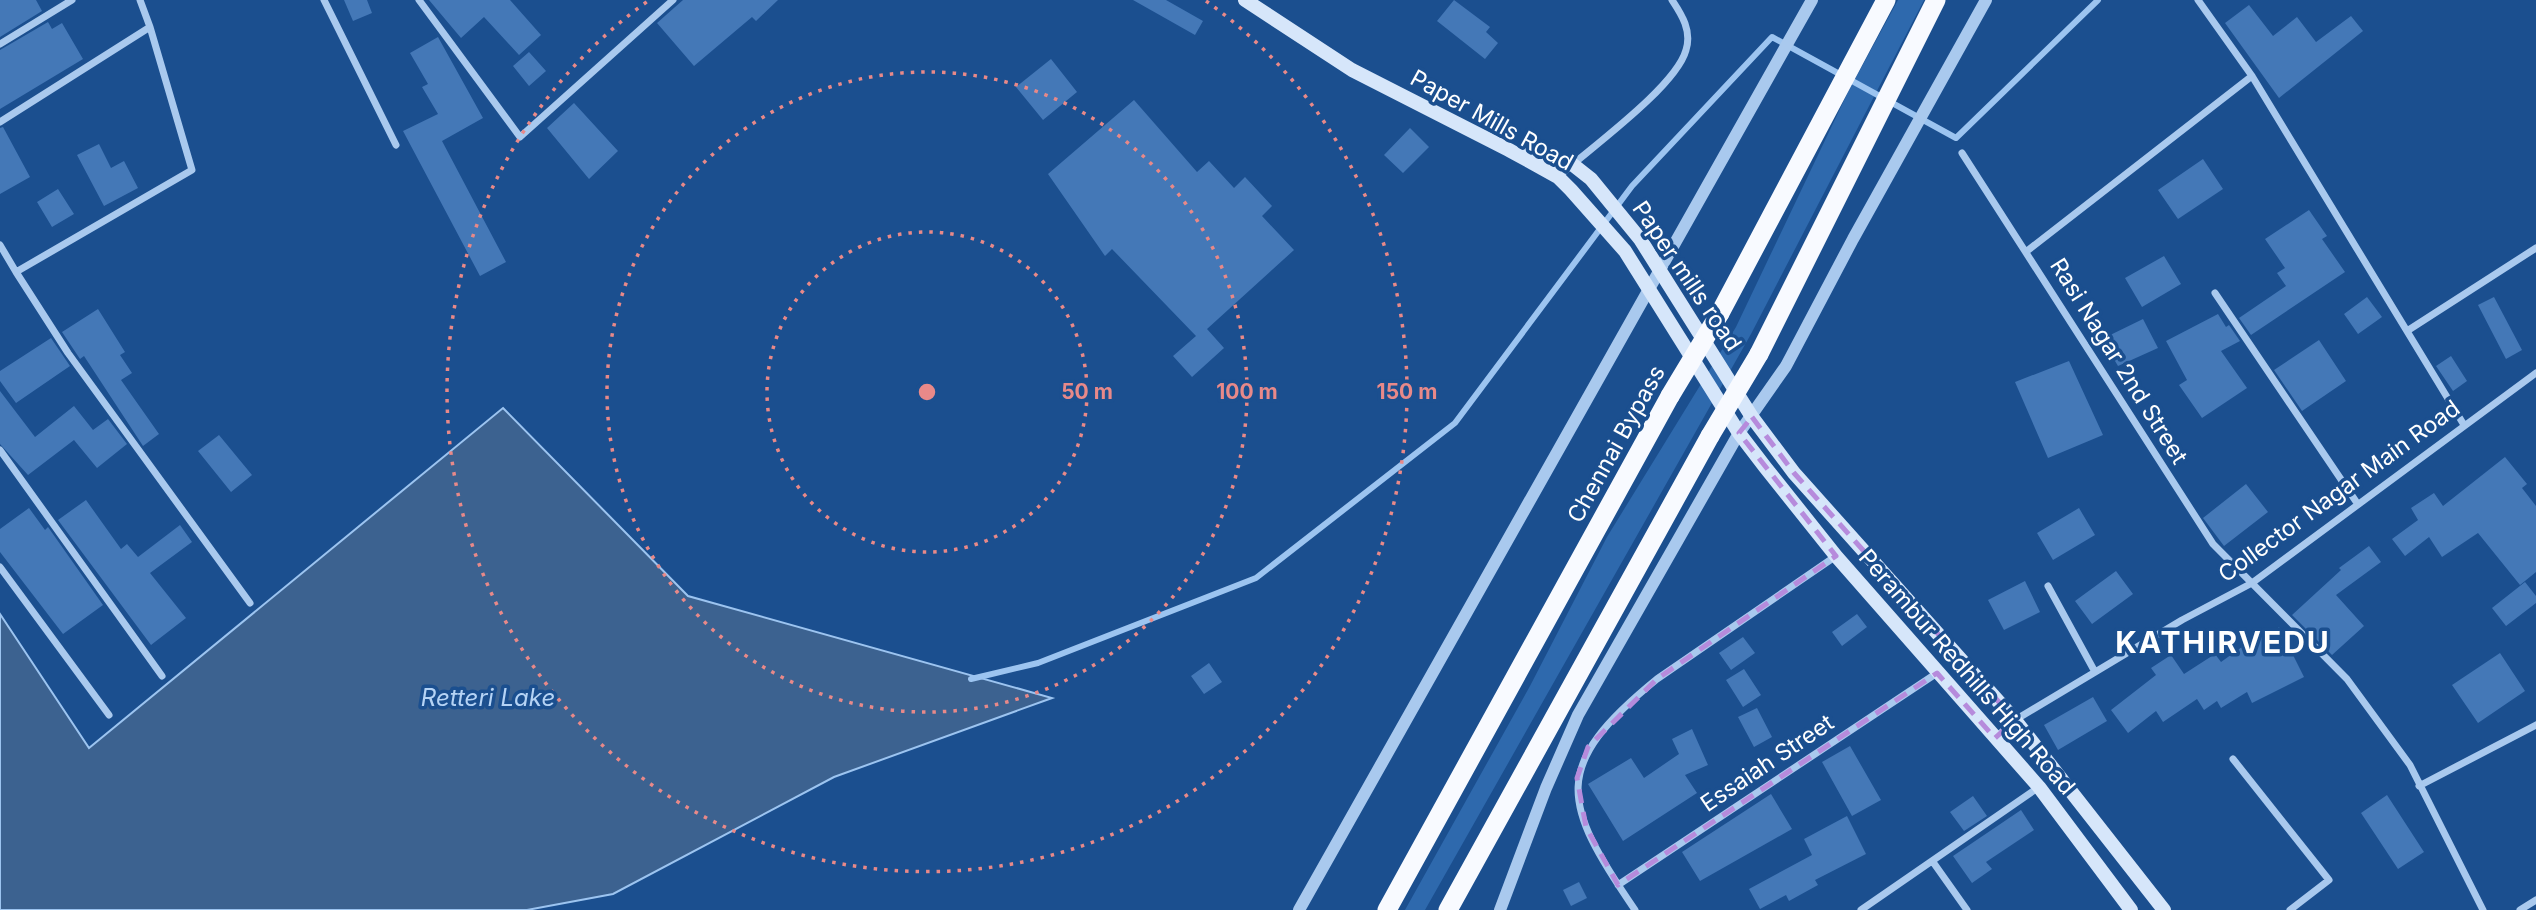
<svg xmlns="http://www.w3.org/2000/svg" width="2536" height="910" viewBox="0 0 2536 910" font-family="Inter,sans-serif">
  <style>
    .green { fill: #2e69ad }
    .water { fill: #3c6290; stroke: #9cc4f0; stroke-width: 2 }
    .lines { fill: none; stroke-linecap: round; stroke-linejoin: round }
    .stream { stroke: #9cc4f0; stroke-width: 6 }
    .building { fill: #4478b7 }
    .minor { stroke: #a9c9ee; stroke-width: 7 }
    .tertiary { stroke: #a9c9ee; stroke-width: 12 }
    .secondary { stroke: #d6e6fa; stroke-width: 14 }
    .trunk { stroke: #f8faff; stroke-width: 19 }
    .trunk-bridge { stroke: #f8faff; stroke-width: 19 }
    .marked { fill: none; stroke: #b68bdc; stroke-width: 5; stroke-dasharray: 14 9; stroke-linejoin: round }
    .ring { fill: none; stroke: #e88989; stroke-width: 3.5; stroke-dasharray: 3.5 7 }
    .labels { text-anchor: middle; dominant-baseline: central; stroke-width: 7; stroke-linejoin: round; paint-order: stroke }
    .street-label { font-size: 23px; fill: #fff; stroke: #1b4f8f }
    .water-label { font-size: 24px; font-style: italic; fill: #b5d3f5; stroke: #1b4f8f }
    .district-label { font-size: 30px; font-weight: bold; letter-spacing: 2px; fill: #fff; stroke: #1b4f8f }
    .centre { fill: #e88989; stroke: #1b4f8f; stroke-width: 3.5 }
    .ring-label { font-size: 21px; text-anchor: middle; font-weight: bold; fill: #e88989; stroke: #1b4f8f; stroke-width: 7; stroke-linejoin: round; paint-order: stroke }
  </style>
  <rect width="100%" height="100%" fill="#1b4f8f"/>
  <!-- green -->
  <path class="green" d="M1898 0H1924L1751 334 1425 910H1405L1530 686 1607 537 1736 327 1848 92Z"/>
  <!-- water -->
  <path class="water" d="M503 408 688 596 1052 698 834 777 613 894 527 910H0V614L89 748Z"/>
  <g class="lines">
    <!-- stream -->
    <path class="stream" d="M971 679 1038 663 1256 578 1455 423 1632 186 1772 37 1956 138 2098 0"/>
  </g>
  <!-- building -->
  <path class="building" d="M0 0H36L42 11 0 37Z
    M344 0H367L372 13 353 21Z
    M429 0H510L541 35 519 55 484 17 461 38Z
    M683 0H778L756 21 752 17 694 66 657 23Z
    M1133 0H1166L1203 21 1195 35Z
    M1454 0 1490 27 1486 32 1498 43 1485 59 1437 21Z
    M2249 5 2273 36 2297 17 2316 42 2351 16 2363 31 2279 98 2225 23Z
    M48 22 52 29 62 23 83 59 0 109V50Z
    M438 37 483 118 442 141 506 262 480 276 403 131 438 114 422 87 428 84 410 53Z
    M529 52 546 71 529 86 513 66Z
    M1051 59 1077 92 1043 120 1016 87Z
    M1134 100 1197 172 1209 161 1234 188 1245 177 1272 206 1262 216 1294 250 1207 329 1224 348 1192 377 1173 356 1196 336 1112 249 1105 256 1048 174Z
    M574 103 618 151 589 179 547 128Z
    M3 127 30 177 0 194V128Z
    M1410 128 1429 147 1403 173 1384 155Z
    M99 144 111 168 124 161 138 188 104 206 77 155Z
    M2203 159 2223 189 2178 219 2158 190Z
    M58 189 74 214 52 227 37 202Z
    M2309 210 2327 236 2322 239 2345 272 2251 335 2239 318 2286 286 2277 273 2285 268 2265 239Z
    M2164 256 2181 284 2142 307 2125 278Z
    M2367 297 2382 317 2358 334 2344 314Z
    M2494 297 2522 350 2506 359 2478 305Z
    M98 309 125 352 120 355 132 373 121 380 159 434 143 446 84 356 80 359 62 332Z
    M2218 314 2226 327 2229 325 2240 341 2221 351 2247 388 2202 418 2179 385 2187 380 2166 341Z
    M2143 319 2158 348 2118 366 2102 339Z
    M51 338 70 366 16 403 0 381V371Z
    M2319 340 2346 381 2302 411 2274 370Z
    M2451 356 2467 381 2453 391 2436 366Z
    M2069 361 2103 435 2048 458 2015 382Z
    M0 391 35 437 74 406 93 430 108 419 127 444 97 468 74 440 28 475 0 444Z
    M219 435 252 475 231 492 198 451Z
    M2505 457 2527 484 2522 488 2536 506V572L2520 585 2478 533 2442 557 2429 537 2405 556 2392 539 2418 520 2411 508 2434 493 2443 506Z
    M2246 484 2268 512 2224 546 2203 518Z
    M86 500 121 549 127 544 138 557 180 525 192 542 150 573 186 618 151 645 58 520Z
    M29 508 45 530 48 527 103 605 63 634 0 552V529Z
    M2079 508 2095 535 2053 560 2037 533Z
    M2369 546 2381 562 2336 595 2364 626 2332 655 2292 615 2341 570 2339 568Z
    M2116 571 2133 594 2092 624 2075 601Z
    M2025 581 2040 612 2004 630 1988 600Z
    M2525 582 2536 596V603L2506 626 2492 608Z
    M1857 614 1867 627 1842 646 1832 632Z
    M2279 627 2304 677 2252 703 2247 692 2221 708 2217 701 2204 710 2197 699 2163 722 2156 711 2128 733 2111 710 2156 675 2151 668 2171 655 2184 674 2215 654 2221 662 2267 629 2271 634Z
    M1743 637 1755 653 1731 670 1719 653Z
    M2500 653 2525 691 2478 723 2452 685Z
    M1209 663 1222 682 1204 694 1191 676Z
    M1744 669 1761 695 1743 707 1726 680Z
    M2093 697 2107 721 2058 750 2044 725Z
    M1757 708 1772 737 1754 747 1738 717Z
    M1692 729 1708 765 1685 775 1697 793 1623 841 1588 784 1631 758 1644 778 1679 754 1672 739Z
    M1850 746 1881 800 1852 816 1822 762Z
    M1771 794 1792 829 1700 881 1682 852Z
    M2387 795 2424 852 2398 869 2361 813Z
    M1973 796 1987 816 1964 831 1950 812Z
    M2021 810 2034 830 1986 862 1992 869 1972 883 1953 856Z
    M1847 816 1866 854 1815 880 1818 885 1789 901 1786 895 1760 909 1749 889 1812 855 1804 839Z
    M1579 882 1587 898 1571 906 1563 890Z"/>
  <g class="lines">
    <!-- minor -->
    <path class="minor" d="M324 0 396 145
      M419 0 520 137 673 0
      M2198 0 2252 76 2464 425
      M0 44 72 0
      M0 122 150 27 140 0
      M1962 153 2213 544 2347 679 2410 765 2483 910
      M1558 177C1589 149 1676 87 1686 50 1692 31 1682 15 1672 0
      M0 245 16 272 192 170 150 27
      M2027 251 2252 76
      M16 272 68 353 250 603
      M2215 293 2357 503
      M2407 331 2536 248
      M0 450 162 676
      M0 567 109 715
      M2048 586 2095 672
      M1995 738 2015 720 2182 620 2252 583 2536 373
      M2233 759 2329 880 2290 910
      M2419 786 2536 725
      M1933 862 1967 910
      M1618 885 1937 673
      M1635 910C1561 802 1550 766 1657 679L1836 556
      M1861 910 2039 787
      M2520 910 2536 900"/>
    <!-- tertiary -->
    <path class="tertiary" d="M1299 910 1812 0
      M1500 910 1546 788 1578 715 1739 433 1786 366 1853 239 1986 0"/>
    <!-- secondary -->
    <path class="secondary" d="M1245 0 1352 70 1509 150 1558 177 1571 190 1625 251 1739 433 1765 467 1836 556 2039 787 2131 910
      M1528 154 1572 164 1591 179 1640 239 1752 417 1794 473 2015 720 2164 910"/>
    <!-- trunk -->
    <path class="trunk" d="M1720 313 1886 0
      M1759 354 1936 0
      M1387 910 1670 396
      M1448 910 1710 436"/>
    <!-- trunk-bridge -->
    <path class="trunk-bridge" d="M1670 396 1720 313
      M1710 436 1759 354"/>
  </g>
  <!-- marked area -->
  <path class="marked" d="M1752 417 1794 473 2015 720 1995 738 1937 673 1618 885 1586 827 1577 778 1588 747 1657 679 1836 556 1739 433Z"/>
  <!-- distance rings -->
  <g class="ring">
    <circle cx="927" cy="392" r="160"/>
    <circle cx="927" cy="392" r="320"/>
    <path d="M1206 1A480 480 0 1 1 648 1"/>
  </g>
  <g class="labels">
    <!-- street labels -->
    <g class="street-label">
      <text transform="translate(1492 120) rotate(29)">Paper Mills Road</text>
      <text transform="translate(1687 276) rotate(56)">Paper mills road</text>
      <text transform="translate(2119 361) rotate(58)">Rasi Nagar 2nd Street</text>
      <text transform="translate(1616 444) rotate(-61)">Chennai Bypass</text>
      <text transform="translate(2339 491) rotate(-36)">Collector Nagar Main Road</text>
      <text transform="translate(1967 672) rotate(49)">Perambur Redhills High Road</text>
      <text transform="translate(1767 763) rotate(-34)">Essaiah Street</text>
    </g>
    <!-- water labels -->
    <g class="water-label">
      <text x="488" y="697">Retteri Lake</text>
    </g>
    <!-- district labels -->
    <g class="district-label">
      <text x="2223" y="642">KATHIRVEDU</text>
    </g>
  </g>
  <circle cx="927" cy="392" r="10" class="centre"/>
  <g class="ring-label">
    <text x="1087" y="399">50 m</text>
    <text x="1247" y="399">100 m</text>
    <text x="1407" y="399">150 m</text>
  </g>
</svg>
